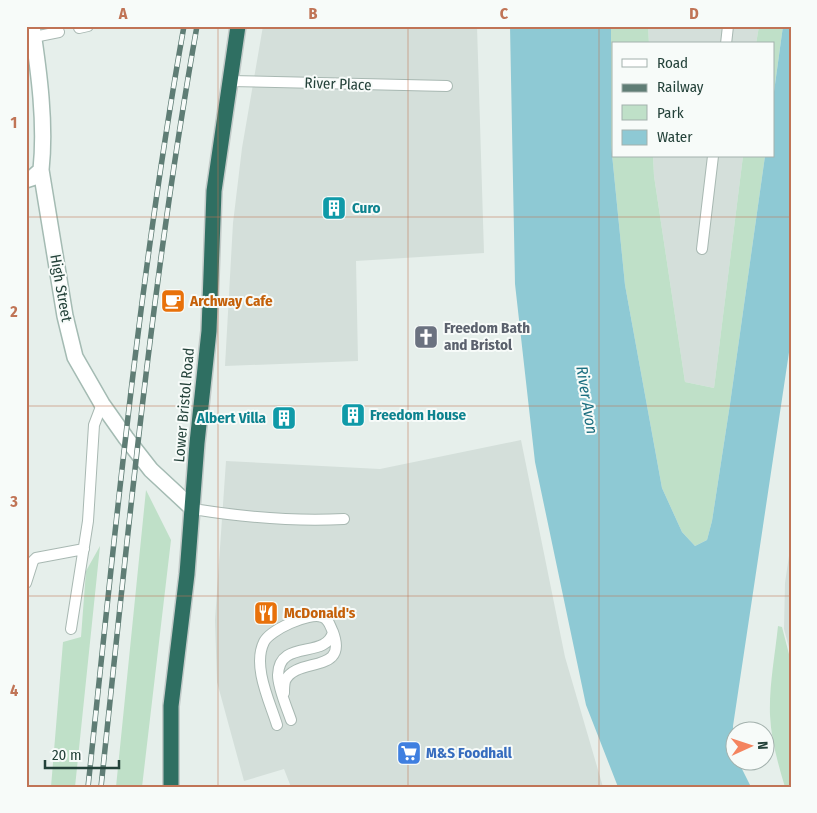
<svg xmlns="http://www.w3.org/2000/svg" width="817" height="813" viewBox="0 0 817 813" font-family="'Fira Sans Condensed',sans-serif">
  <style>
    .built { fill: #d4dfda }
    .green { fill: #bfe0c8 }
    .water { fill: #8ec9d4 }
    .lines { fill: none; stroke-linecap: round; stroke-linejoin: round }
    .lane-casing { stroke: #a8b8b2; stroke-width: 12 }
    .secondary-casing { stroke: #a4bbb3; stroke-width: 18 }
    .highway-casing { stroke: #c2cac8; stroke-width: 18 }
    .lane { stroke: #fff; stroke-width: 10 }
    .secondary { stroke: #fff; stroke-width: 15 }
    .highway { stroke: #2f6f62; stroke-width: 15 }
    .rail-casing { stroke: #5f7d75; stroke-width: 5.5 }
    .rail { stroke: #f7fbf9; stroke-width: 4; stroke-dasharray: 11; stroke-linecap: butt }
    .grid { fill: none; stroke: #c07456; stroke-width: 1; stroke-opacity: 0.55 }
    .labels { text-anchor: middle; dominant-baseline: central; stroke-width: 4; stroke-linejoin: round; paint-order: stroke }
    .street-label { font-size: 15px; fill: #24423a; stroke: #f7fbf9 }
    .culture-label { font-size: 15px; font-weight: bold; fill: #0d838f; stroke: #f7fbf9; text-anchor: start }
    .food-label { font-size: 15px; font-weight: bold; fill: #c56008; stroke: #f7fbf9; text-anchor: start }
    .worship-label { font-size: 15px; font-weight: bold; fill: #5b616d; stroke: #f7fbf9; text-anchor: start }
    .shop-label { font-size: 15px; font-weight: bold; fill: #366cbe; stroke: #f7fbf9; text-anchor: start }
    .water-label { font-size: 16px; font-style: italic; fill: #1c6f80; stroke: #f7fbf9 }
    .neatline { fill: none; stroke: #c07456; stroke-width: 2 }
    .grid-label { font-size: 16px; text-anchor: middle; font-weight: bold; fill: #c07456 }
  </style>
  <rect width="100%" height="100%" fill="#e6efeb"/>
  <!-- built -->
  <path class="built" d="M263 26H477L484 253 356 261 358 361 225 366 233 223 242 148Z
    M648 26H759L756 44H649Z
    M653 156H743L714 388 685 382 654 176Z
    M521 440 565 657 603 787H291L284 769 244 781 217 682 215 620 226 461 380 469Z
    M791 542V655L784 629 785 583Z"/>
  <!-- green -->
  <path class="green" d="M611 26H648L649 44H613V156H653L654 176 685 382 714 388 743 156H765L730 404 712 521 707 540 695 546 682 532 662 488 625 285 611 144Z
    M759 26H783L773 99V44H756Z
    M146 490 171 540 142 787H116Z
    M100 546 75 787H51L63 642 81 637 86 571Z
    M778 626 782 627 791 662V787H785C778 764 771 739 770 715 769 686 775 655 778 626Z"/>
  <!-- water -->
  <path class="water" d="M510 26H611V144L625 285 662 488 682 532 695 546 707 540 712 521 730 404 765 156H773V99L783 26H791V339L733 726 734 760 738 761 751 787H618L586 705 535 462 515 284Z"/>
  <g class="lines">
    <defs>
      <path id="lane" d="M79 28 88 26
        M34 37 59 32
        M726 44 728 26
        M230 81 447 86
        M702 249 713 156
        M193 509C243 517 293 522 344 519
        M26 583 33 561 36 558 84 549
        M71 629 88 521 94 425 102 404
        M284 693C284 689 284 685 285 681 296 656 349 675 333 632
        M277 725C270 702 252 666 264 642 270 630 309 612 322 617 329 619 330 626 333 632 326 660 279 638 278 675 278 688 287 708 291 720"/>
      <path id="secondary" d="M32 26C39 72 46 124 41 170L65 316 75 357 102 404 126 438 151 470 193 509
        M26 180 32 178 41 170"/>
      <path id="highway" d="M171 787V706L187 574 197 443 209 331 214 191 238 26"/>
    </defs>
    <!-- lane casing -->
    <use href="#lane" class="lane-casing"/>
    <!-- secondary casing -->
    <use href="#secondary" class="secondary-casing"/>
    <!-- highway casing -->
    <use href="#highway" class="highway-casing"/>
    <!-- lane -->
    <use href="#lane" class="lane"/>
    <!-- secondary -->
    <use href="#secondary" class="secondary"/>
    <!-- highway -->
    <use href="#highway" class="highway"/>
    <defs>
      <path id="rail" d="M88 787C115 533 139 278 184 26
        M101 787C128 533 152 278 197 26"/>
    </defs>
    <!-- rail casing -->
    <use href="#rail" class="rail-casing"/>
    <!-- rail -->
    <use href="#rail" class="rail"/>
  </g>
  <!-- grid -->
  <path class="grid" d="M218 26V787M408 26V787M599 26V787M26 217H791M26 406H791M26 596H791"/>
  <!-- icons -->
  <defs>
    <symbol id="building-square" viewBox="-11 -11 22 22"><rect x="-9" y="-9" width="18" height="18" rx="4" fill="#0f9aa8" stroke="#f7fbf9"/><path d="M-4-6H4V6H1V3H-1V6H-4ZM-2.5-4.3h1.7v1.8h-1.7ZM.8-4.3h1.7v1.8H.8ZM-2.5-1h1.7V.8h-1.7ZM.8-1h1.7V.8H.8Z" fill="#fff"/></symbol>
    <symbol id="cafe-square" viewBox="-11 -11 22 22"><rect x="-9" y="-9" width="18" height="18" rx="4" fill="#e8710a" stroke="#f7fbf9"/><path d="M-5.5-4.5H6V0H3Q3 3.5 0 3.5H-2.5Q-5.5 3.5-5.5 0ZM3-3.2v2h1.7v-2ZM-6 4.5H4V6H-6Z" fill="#fff"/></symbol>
    <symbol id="church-square" viewBox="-11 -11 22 22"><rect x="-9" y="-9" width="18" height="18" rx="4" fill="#6b7280" stroke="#f7fbf9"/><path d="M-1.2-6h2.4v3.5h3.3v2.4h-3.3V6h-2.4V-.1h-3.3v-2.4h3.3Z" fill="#fff"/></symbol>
    <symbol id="restaurant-square" viewBox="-11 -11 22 22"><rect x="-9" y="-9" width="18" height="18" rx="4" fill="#e8710a" stroke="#f7fbf9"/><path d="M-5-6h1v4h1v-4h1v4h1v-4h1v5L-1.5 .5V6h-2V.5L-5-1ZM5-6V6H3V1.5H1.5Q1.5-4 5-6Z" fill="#fff"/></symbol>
    <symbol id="supermarket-square" viewBox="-11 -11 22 22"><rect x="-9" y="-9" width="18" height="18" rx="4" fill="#3f7fe0" stroke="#f7fbf9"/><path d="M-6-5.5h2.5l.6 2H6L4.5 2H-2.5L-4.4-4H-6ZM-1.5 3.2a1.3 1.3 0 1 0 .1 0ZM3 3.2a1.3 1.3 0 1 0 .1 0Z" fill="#fff"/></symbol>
  </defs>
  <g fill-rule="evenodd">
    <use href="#building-square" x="320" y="194" width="28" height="28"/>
    <use href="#cafe-square" x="159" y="287" width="28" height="28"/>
    <use href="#church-square" x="412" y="323" width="28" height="28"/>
    <use href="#building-square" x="339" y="401" width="28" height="28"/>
    <use href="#building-square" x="270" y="404" width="28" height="28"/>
    <use href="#restaurant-square" x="252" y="599" width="28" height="28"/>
    <use href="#supermarket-square" x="395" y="739" width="28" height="28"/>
  </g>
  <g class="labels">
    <!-- street labels -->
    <g class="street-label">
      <text transform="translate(338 84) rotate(2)">River Place</text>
      <text transform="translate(61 288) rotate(80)">High Street</text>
      <text transform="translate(184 405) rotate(-85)">Lower Bristol Road</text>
    </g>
    <!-- culture labels -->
    <g class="culture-label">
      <text x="352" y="208">Curo</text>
      <text x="370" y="415">Freedom House</text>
      <text x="266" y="418" text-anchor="end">Albert Villa</text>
    </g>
    <!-- food labels -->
    <g class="food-label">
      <text x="190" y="301">Archway Cafe</text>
      <text x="284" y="613">McDonald's</text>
    </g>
    <!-- worship labels -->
    <g class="worship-label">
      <text x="444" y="328">Freedom Bath<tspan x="444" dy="17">and Bristol</tspan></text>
    </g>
    <!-- shop labels -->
    <g class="shop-label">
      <text x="426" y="753">M&amp;S Foodhall</text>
    </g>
    <!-- water labels -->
    <g class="water-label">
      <text transform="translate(587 400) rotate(81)">River Avon</text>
    </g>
  </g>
  <!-- border -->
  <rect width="817" height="813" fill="none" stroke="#f7fbf9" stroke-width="55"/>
  <!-- legend -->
  <rect x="612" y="42" width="162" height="115" fill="#f7fbf9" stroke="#a3b1ad"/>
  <rect x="622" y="59" width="25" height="8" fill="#ffffff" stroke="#a3b1ad"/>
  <text x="657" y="68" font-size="15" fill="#24423a">Road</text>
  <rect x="622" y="84" width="25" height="8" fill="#5f7d75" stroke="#a3b1ad"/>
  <text x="657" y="92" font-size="15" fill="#24423a">Railway</text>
  <rect x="622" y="105" width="25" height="15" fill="#bfe0c8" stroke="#a3b1ad"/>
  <text x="657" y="118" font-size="15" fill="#24423a">Park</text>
  <rect x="622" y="130" width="25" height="15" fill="#8ec9d4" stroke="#a3b1ad"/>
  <text x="657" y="142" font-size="15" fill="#24423a">Water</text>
  <!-- north arrow -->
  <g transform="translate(750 746) rotate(87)"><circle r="24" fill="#f7fbf9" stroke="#a3b1ad"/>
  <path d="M0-4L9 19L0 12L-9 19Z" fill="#f4845f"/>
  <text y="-8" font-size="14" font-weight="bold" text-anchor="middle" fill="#24423a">N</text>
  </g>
  <!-- scale -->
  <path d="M45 760v8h74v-8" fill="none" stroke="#24423a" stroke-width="2.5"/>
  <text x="52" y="760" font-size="15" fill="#24423a" stroke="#f7fbf9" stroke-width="4" paint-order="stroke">20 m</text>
  <rect x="28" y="28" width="762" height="758" class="neatline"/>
  <g class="grid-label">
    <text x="123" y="19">A</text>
    <text x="313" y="19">B</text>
    <text x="504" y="19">C</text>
    <text x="694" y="19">D</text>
    <text x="14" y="128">1</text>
    <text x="14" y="317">2</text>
    <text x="14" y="507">3</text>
    <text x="14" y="696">4</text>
  </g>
</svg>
